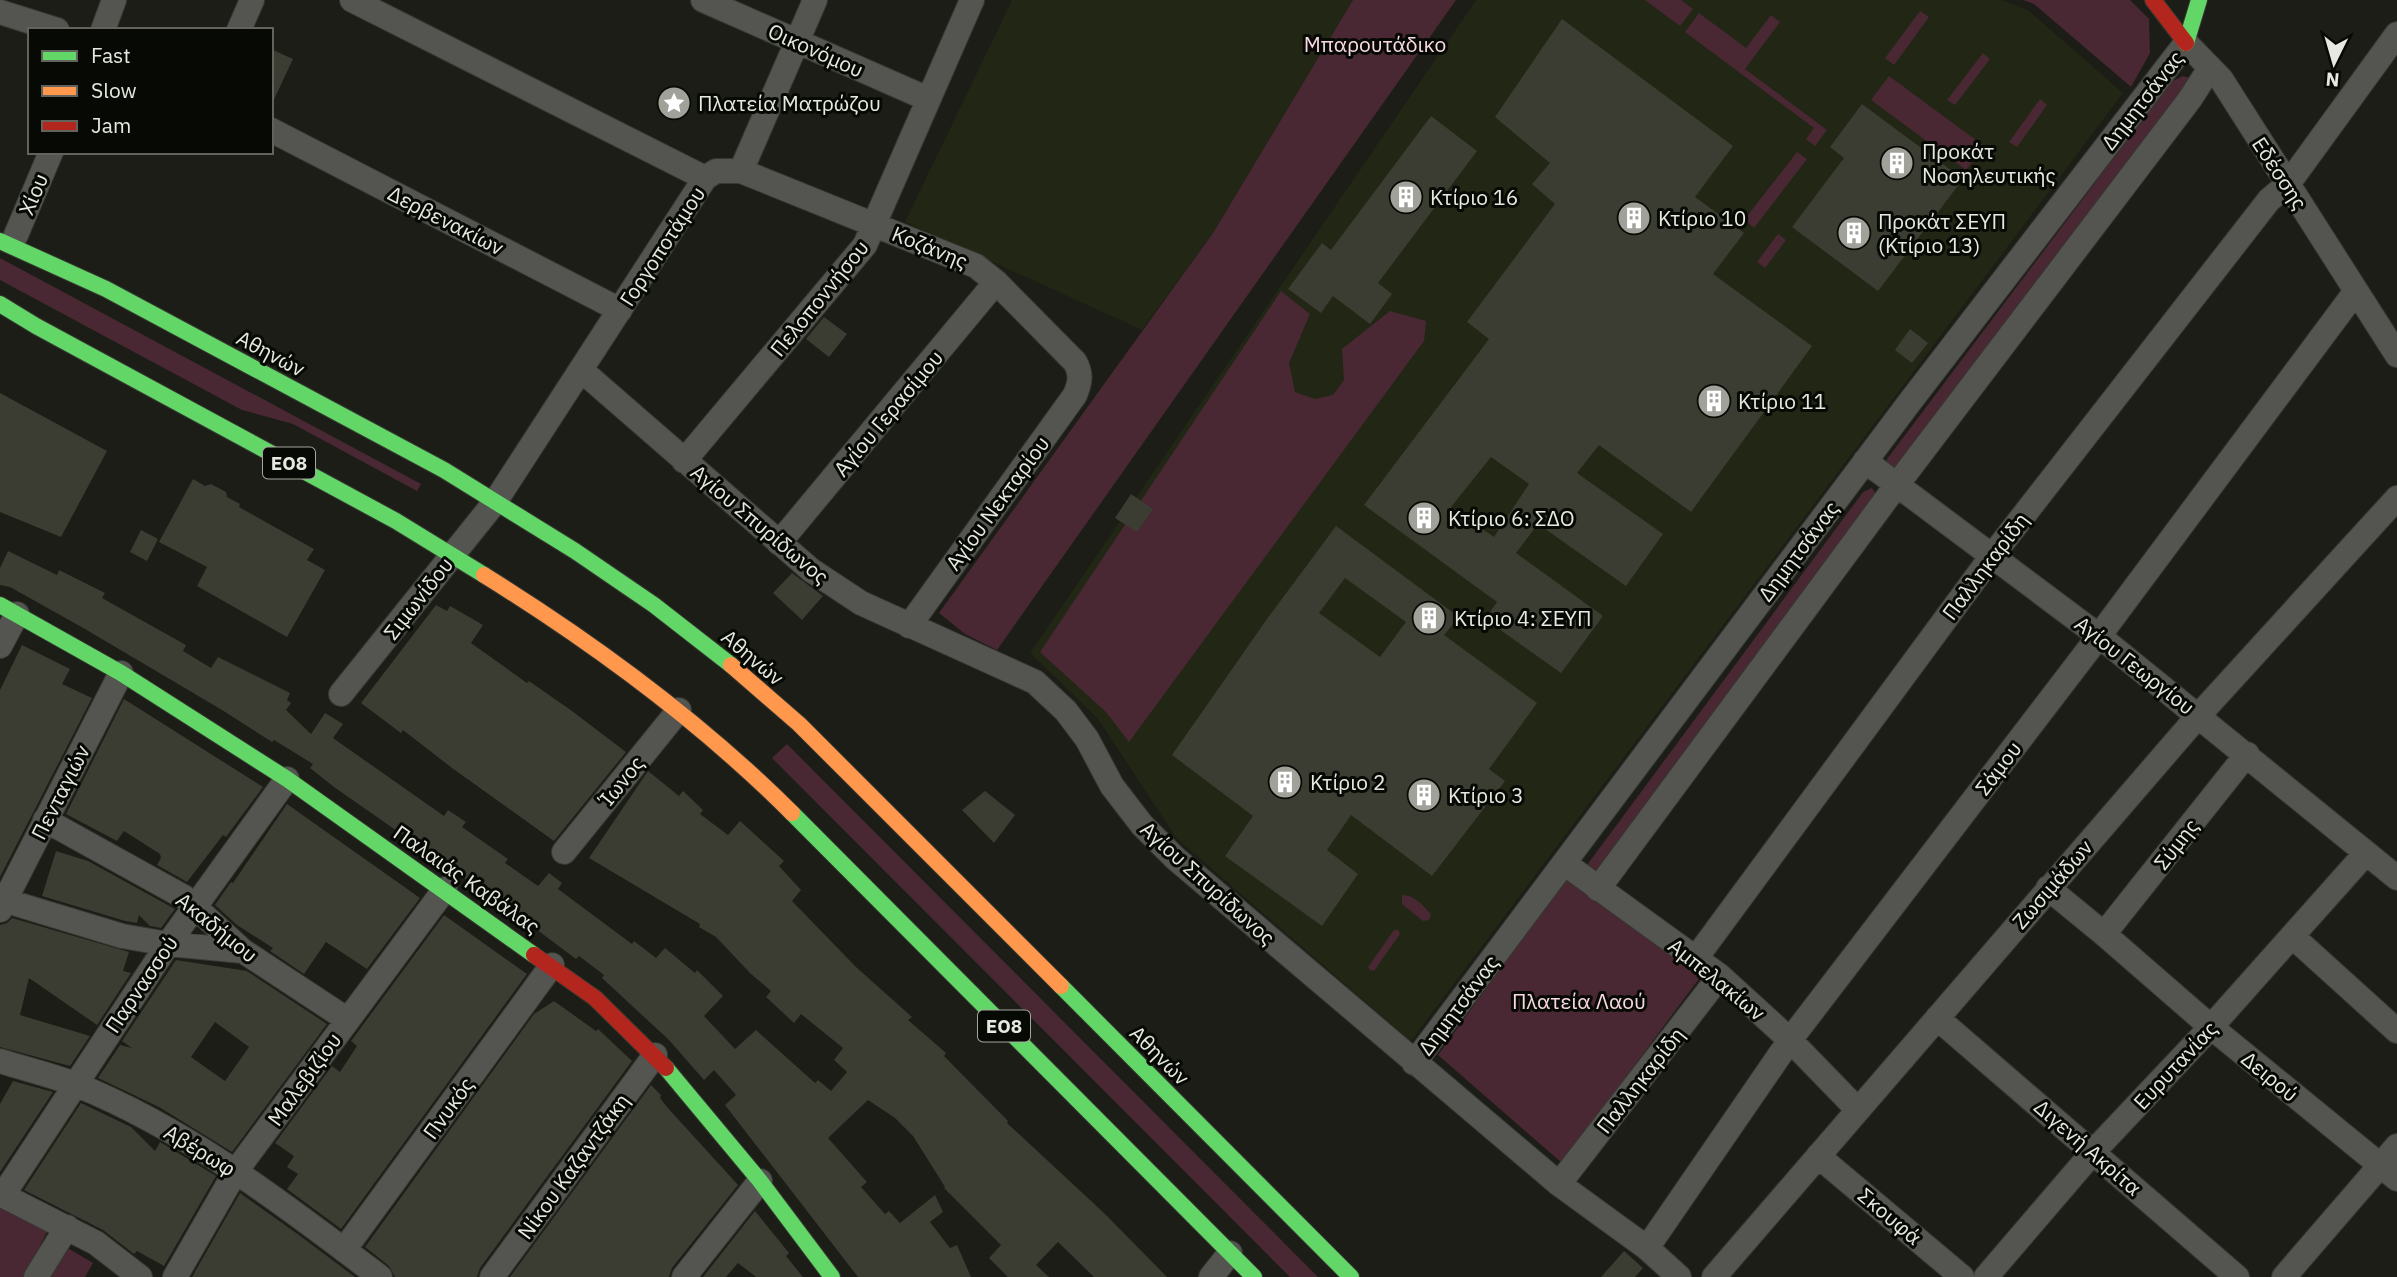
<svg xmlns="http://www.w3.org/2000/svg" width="2397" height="1277" viewBox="0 0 2397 1277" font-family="'IBM Plex Sans',sans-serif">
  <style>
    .built { fill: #222614 }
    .green { fill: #492834 }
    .building { fill: #3b3d32; fill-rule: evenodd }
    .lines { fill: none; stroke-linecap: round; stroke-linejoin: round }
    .street-casing { stroke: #363832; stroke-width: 26 }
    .fast-casing { stroke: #363832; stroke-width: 18 }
    .slow-casing { stroke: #363832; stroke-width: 18 }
    .jam-casing { stroke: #363832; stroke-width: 18 }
    .street { stroke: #545550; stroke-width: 24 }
    .fast { stroke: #63d668; stroke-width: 16 }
    .slow { stroke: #ff974d; stroke-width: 16 }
    .jam { stroke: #b3261e; stroke-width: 16 }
    .labels { text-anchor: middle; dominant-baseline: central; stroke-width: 6; stroke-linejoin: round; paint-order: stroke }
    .shield { fill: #070904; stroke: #a4a69f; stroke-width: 2 }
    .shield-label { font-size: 19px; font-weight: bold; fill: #e7e9e1 }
    .park-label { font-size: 21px; fill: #f8d8e2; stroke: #070904 }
    .street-label { font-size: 21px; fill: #e7e9e1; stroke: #070904 }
    .poi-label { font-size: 21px; fill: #e7e9e1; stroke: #070904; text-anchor: start }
  </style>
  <rect width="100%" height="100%" fill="#1b1d16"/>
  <!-- built -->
  <path class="built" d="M1012 0H1353L1213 233 1142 330 905 222Z
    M1476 0H2002L2029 11 2123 93 1411 1041 1177 839 1098 719 1030 653Z"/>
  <!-- green -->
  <path class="green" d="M1353 0H1456L997 650 965 634 939 613 1213 233Z
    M1645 0H1681L1693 9 1680 26Z
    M2023 0H2130L2149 19 2150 53 2131 87 2034 4Z
    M1920 11 1929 17 1894 65 1885 58Z
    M1699 13 1746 48 1771 15 1780 22 1745 69 1827 130 1815 146 1806 139 1814 128 1685 32Z
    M1983 53 1990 59 1955 105 1947 100Z
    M1889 76 1984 146 1966 170 1871 100Z
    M2183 76 2190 78V83L1901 470 1887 467V459L2171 82Z
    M2040 99 2047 105 2017 147 2009 142Z
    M1797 152 1807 159 1754 228 1744 220Z
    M1778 234 1786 240 1765 268 1757 262Z
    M0 258 421 484 417 491 293 424 242 410 0 280Z
    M1281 291 1310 314 1289 363 1295 392 1315 399 1333 395 1344 380 1342 349 1390 311 1426 321 1424 341 1129 742 1106 712 1040 652Z
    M1872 488 1877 496 1600 869 1596 871 1587 865 1863 492Z
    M787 744 1318 1277H1290L772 758Z
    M1567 876 1701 976 1562 1163 1438 1055Z
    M1402 895C1415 895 1423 906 1431 914L1429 920 1423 921 1402 904Z
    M1394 930H1398L1400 934 1374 971 1370 970 1368 967Z
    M0 1208 47 1232 24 1277H0Z
    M66 1247 93 1263 85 1277H49Z"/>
  <!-- building -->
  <path class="building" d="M1562 19 1733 146 1695 197 1744 233 1713 274 1812 346 1691 512 1599 445 1577 473 1663 534 1626 586 1538 524 1516 553 1603 616 1561 673 1485 619 1497 602 1364 505 1489 339 1467 322 1555 204 1532 184 1550 163 1495 117ZM1491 457 1529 484 1494 537 1451 507Z
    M271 49 293 59 271 106Z
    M1862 104 1963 179 1878 291 1792 227 1844 158 1830 147Z
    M1431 116 1477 151 1378 283 1392 294 1370 324 1333 296 1321 313 1288 289 1322 243 1331 250Z
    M824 317 847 334 829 357 806 339Z
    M1910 329 1928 343 1912 363 1895 350Z
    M0 393 107 451 61 537 0 512Z
    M193 479 205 486 211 484 226 492 227 497 240 504 239 507 314 549 307 560 325 570 287 637 197 586 207 567 159 542Z
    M1131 494 1153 509 1137 532 1115 518Z
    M1336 526 1459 617 1444 635 1537 703 1489 769 1505 781 1432 876 1351 815 1327 850 1358 874 1322 926 1225 856 1253 816 1172 755 1267 619ZM1345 578 1406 622 1380 657 1319 613Z
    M141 530 158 539 147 561 130 552Z
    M8 551 57 575 59 570 105 593 102 598 186 645 183 651 211 668 218 657 290 693 287 700 291 703 286 710 311 734 325 713 343 724 333 738 444 816 448 810 466 822 462 827 508 859 505 863 538 886 549 873 562 883 558 889 632 944 634 941 656 958 665 948 695 973 697 970 723 996 704 1016 735 1049 756 1030 815 1083 818 1080 831 1091 847 1072 834 1060 843 1048 801 1014 794 1023 766 997 771 991 750 973 716 937 699 927 700 924 589 858 648 771 679 796 683 791 703 810 700 814 728 835 740 821 784 861 779 866 801 890 792 901 856 967 912 1017 908 1020 946 1053 944 1056 1008 1121 1007 1123 1105 1214 1167 1277H1094L1058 1242 1036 1265 1049 1277H1008L989 1258 1001 1245 944 1188 945 1187 913 1136 895 1118 868 1100 828 1138 867 1182 861 1187 885 1214 889 1211 900 1223 935 1195 943 1212 930 1222 950 1248 957 1245 971 1277H858L725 1105 736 1095 714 1070 704 1080 669 1040 602 978 604 975 579 956 576 959 520 917 334 787 310 768 313 764 274 740 272 742 222 710 85 629 10 587 0 585V568Z
    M792 573 823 596 802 620 773 593Z
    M436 605 447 611 450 606 483 625 471 643 527 683 529 681 572 711 626 752 554 841 452 768 403 730 401 733 361 703Z
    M22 645 70 669 62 684 92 698 0 877V690Z
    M124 699 263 787 226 837 223 835 187 882 157 865 161 858 160 854 124 831 117 841 66 814Z
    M985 791 1015 815 994 843 962 810Z
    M287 804 420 898 367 969 326 942 304 974 270 951 273 948 237 925 215 905 231 882 233 883Z
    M56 851 88 861 175 909 161 928 150 926 139 915 137 923 125 921 42 896Z
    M444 915 527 974 341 1229 287 1189 298 1174 287 1167 294 1156 275 1143 332 1066 340 1072 357 1046 351 1041Z
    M12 918 129 952 123 971 131 973 97 1025 29 978 20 1015 90 1036 70 1066 0 1047V925L7 923Z
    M176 960 247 971 327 1024 232 1152 159 1107 98 1078 120 1045 132 1048 122 1041ZM215 1022 249 1047 225 1081 191 1057Z
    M554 1001 596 1031 598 1029 632 1061 480 1268 477 1277H395L389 1266 365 1247 534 1014Z
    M13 1081 53 1092 0 1172V1104Z
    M651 1085 661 1095 660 1098 667 1107 738 1185 672 1268 669 1277H510Z
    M81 1103 131 1127 155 1151 160 1142 216 1176 164 1266 137 1251 134 1254 103 1230 24 1190Z
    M240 1193 299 1235 355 1277H192Z
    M755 1211 789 1253 786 1256 803 1277H756L738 1263 726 1277H703Z
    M1624 1251 1643 1268 1635 1277H1601Z"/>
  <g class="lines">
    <defs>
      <path id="street" d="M352 0 705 178
        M703 0 928 99
        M0 12 57 30
        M103 30 114 0
        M239 30 252 0
        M271 130 620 310
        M741 171 815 0
        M16 235 51 152
        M581 370 811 570 861 603 1035 682 1066 711 1087 739 1112 786 1142 825 1175 858 1559 1184 1647 1248 1679 1277
        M684 461 865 245 972 0
        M1865 461 2099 636 2397 878
        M779 543 996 282
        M0 646 17 614
        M341 694 495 502 705 178 716 171H741L976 266 996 282 1075 362C1082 374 1080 383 1075 395L909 626
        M45 820 184 897 243 951 348 1020
        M564 852 679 710
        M1564 863 1720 976 1790 1040 1858 1110
        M2048 888 2104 934 2211 1027 2397 1179
        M1598 889 1896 486 2190 99 2210 68
        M0 899 122 936 168 944 243 951
        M0 910 121 673
        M2104 934 2247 754
        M2292 936 2397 1031
        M1696 958 1992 556 2269 200 2288 184 2397 34
        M1937 1018 2237 1277
        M0 1061C25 1069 52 1075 77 1085 188 1130 285 1205 380 1277
        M1414 1063 1909 403 2186 43 2221 79 2397 355
        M1818 1156 1962 1277
        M1559 1184 1720 976
        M0 1194 96 1243 140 1277
        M3 1195 168 944 287 779
        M1647 1248 1790 1040 2099 636 2356 291
        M344 1250 552 965
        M36 1277 67 1227
        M175 1277 236 1171 445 889
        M492 1277 655 1055
        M684 1277 760 1181
        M1211 1277 1230 1253
        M1714 1277 2199 715 2397 498
        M1986 1277 2094 1151 2211 1027 2366 853
        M2284 1277 2397 1146"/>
      <path id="fast" d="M2186 43 2199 0
        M0 241 106 289 444 470 575 551 654 605 731 665
        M0 304 36 326 396 521 484 575
        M0 605 121 673 287 779 534 955
        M792 813 1254 1277
        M1061 986 1351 1277
        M666 1068 760 1181 832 1277"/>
      <path id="slow" d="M484 575C595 644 699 720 792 813
        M731 665 799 724 1061 986"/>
      <path id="jam" d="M2153 0 2186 43
        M534 955 595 998 666 1068"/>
    </defs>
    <!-- street casing -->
    <use href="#street" class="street-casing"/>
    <!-- fast casing -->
    <use href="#fast" class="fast-casing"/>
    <!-- slow casing -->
    <use href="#slow" class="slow-casing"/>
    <!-- jam casing -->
    <use href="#jam" class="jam-casing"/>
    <!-- street -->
    <use href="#street" class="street"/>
    <!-- fast -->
    <use href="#fast" class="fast"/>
    <!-- slow -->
    <use href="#slow" class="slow"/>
    <!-- jam -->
    <use href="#jam" class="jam"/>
  </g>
  <!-- icons -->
  <defs>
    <symbol id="sight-disc" viewBox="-11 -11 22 22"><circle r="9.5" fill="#a0a29a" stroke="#070904"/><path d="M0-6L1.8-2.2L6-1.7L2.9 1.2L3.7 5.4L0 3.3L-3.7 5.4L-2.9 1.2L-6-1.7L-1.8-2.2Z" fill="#fff"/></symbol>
    <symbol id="building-disc" viewBox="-11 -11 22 22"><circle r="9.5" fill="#a0a29a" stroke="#070904"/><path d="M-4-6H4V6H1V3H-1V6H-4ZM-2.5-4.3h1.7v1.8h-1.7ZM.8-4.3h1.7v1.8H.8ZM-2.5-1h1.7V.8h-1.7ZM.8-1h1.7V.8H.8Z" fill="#fff"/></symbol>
  </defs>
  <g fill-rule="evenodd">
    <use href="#sight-disc" x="655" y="84" width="38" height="38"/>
    <use href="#building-disc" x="1878" y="144" width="38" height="38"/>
    <use href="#building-disc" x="1387" y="178" width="38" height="38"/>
    <use href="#building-disc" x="1615" y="199" width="38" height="38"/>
    <use href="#building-disc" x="1835" y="214" width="38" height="38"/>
    <use href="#building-disc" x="1695" y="382" width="38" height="38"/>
    <use href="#building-disc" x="1405" y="499" width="38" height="38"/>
    <use href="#building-disc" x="1410" y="599" width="38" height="38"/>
    <use href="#building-disc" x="1266" y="763" width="38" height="38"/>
    <use href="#building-disc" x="1405" y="776" width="38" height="38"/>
  </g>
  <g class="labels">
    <!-- shield labels -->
    <g class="shield">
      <rect x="263" y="447.5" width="52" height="31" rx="5"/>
      <rect x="978" y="1010.5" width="52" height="31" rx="5"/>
    </g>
    <g class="shield-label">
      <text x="289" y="463">ΕΟ8</text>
      <text x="1004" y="1026">ΕΟ8</text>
    </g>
    <!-- park labels -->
    <g class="park-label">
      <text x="1375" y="44">Μπαρουτάδικο</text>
      <text x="1579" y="1001">Πλατεία Λαού</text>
    </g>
    <!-- street labels -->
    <g class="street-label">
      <text transform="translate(816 50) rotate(24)">Οικονόμου</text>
      <text transform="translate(2142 100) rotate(-52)">Δημητσάνας</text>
      <text transform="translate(2280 173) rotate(57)">Εδέσσης</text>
      <text transform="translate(33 194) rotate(-67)">Χίου</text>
      <text transform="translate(446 220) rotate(27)">Δερβενακίων</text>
      <text transform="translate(662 246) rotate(-57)">Γοργοποτάμου</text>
      <text transform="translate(930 247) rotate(22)">Κοζάνης</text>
      <text transform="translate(819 298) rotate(-51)">Πελοποννήσου</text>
      <text transform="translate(271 353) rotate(28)">Αθηνών</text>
      <text transform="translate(888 413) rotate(-50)">Αγίου Γερασίμου</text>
      <text transform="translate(997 503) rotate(-54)">Αγίου Νεκταρίου</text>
      <text transform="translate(760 524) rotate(40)">Αγίου Σπυρίδωνος</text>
      <text transform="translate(1798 551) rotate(-53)">Δημητσάνας</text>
      <text transform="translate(1985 566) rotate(-53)">Παλληκαρίδη</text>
      <text transform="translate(418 598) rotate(-52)">Σιμωνίδου</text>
      <text transform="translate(753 657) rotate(40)">Αθηνών</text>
      <text transform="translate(2135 665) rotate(38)">Αγίου Γεωργίου</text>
      <text transform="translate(1998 768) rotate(-53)">Σάμου</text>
      <text transform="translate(621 781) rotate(-51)">Ίωνος</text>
      <text transform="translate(60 792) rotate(-63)">Πενταγιών</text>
      <text transform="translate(2176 844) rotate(-52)">Σύμης</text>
      <text transform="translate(467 879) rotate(35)">Παλαιάς Καβάλας</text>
      <text transform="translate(1208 883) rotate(42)">Αγίου Σπυρίδωνος</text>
      <text transform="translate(2052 884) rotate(-49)">Ζωσιμάδων</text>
      <text transform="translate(217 927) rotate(39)">Ακαδήμου</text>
      <text transform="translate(1717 979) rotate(39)">Αμπελακίων</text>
      <text transform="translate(141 984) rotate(-56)">Παρνασσού</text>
      <text transform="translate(1458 1005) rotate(-53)">Δημητσάνας</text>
      <text transform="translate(1160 1055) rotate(45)">Αθηνών</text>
      <text transform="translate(2175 1065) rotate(-47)">Ευρυτανίας</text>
      <text transform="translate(2270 1076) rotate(39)">Δειρού</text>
      <text transform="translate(304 1079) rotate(-54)">Μαλεβιζίου</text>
      <text transform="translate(1640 1080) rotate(-52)">Παλληκαρίδη</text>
      <text transform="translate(448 1108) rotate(-54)">Πνυκός</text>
      <text transform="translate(2088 1147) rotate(41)">Διγενή Ακρίτα</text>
      <text transform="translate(200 1150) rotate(31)">Αβέρωφ</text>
      <text transform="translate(573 1166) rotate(-54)">Νίκου Καζαντζάκη</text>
      <text transform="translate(1890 1216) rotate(40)">Σκουφά</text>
    </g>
    <!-- poi labels -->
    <g class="poi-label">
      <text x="698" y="103">Πλατεία Ματρώζου</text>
      <text x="1922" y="151">Προκάτ<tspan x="1922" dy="24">Νοσηλευτικής</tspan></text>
      <text x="1430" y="197">Κτίριο 16</text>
      <text x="1658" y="218">Κτίριο 10</text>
      <text x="1878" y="221">Προκάτ ΣΕΥΠ<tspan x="1878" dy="24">(Κτίριο 13)</tspan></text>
      <text x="1738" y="401">Κτίριο 11</text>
      <text x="1448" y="518">Κτίριο 6: ΣΔΟ</text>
      <text x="1454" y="618">Κτίριο 4: ΣΕΥΠ</text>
      <text x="1310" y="782">Κτίριο 2</text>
      <text x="1448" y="795">Κτίριο 3</text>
    </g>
  </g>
  <!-- legend -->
  <rect x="28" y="28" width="245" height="126" fill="#070904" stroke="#61635c" stroke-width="2"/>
  <rect x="42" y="51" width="35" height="10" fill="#63d668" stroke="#61635c" stroke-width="2"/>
  <text x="91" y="63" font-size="21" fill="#e7e9e1">Fast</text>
  <rect x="42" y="86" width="35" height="10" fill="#ff974d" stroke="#61635c" stroke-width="2"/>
  <text x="91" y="98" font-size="21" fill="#e7e9e1">Slow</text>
  <rect x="42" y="121" width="35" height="10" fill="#b3261e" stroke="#61635c" stroke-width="2"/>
  <text x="91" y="133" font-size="21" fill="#e7e9e1">Jam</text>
  <!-- north arrow -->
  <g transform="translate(2334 63) rotate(185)" stroke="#070904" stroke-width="5" paint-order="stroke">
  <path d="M0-5L12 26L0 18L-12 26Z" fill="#e7e9e1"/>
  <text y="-10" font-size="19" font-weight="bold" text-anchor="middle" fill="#e7e9e1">N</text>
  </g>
</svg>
